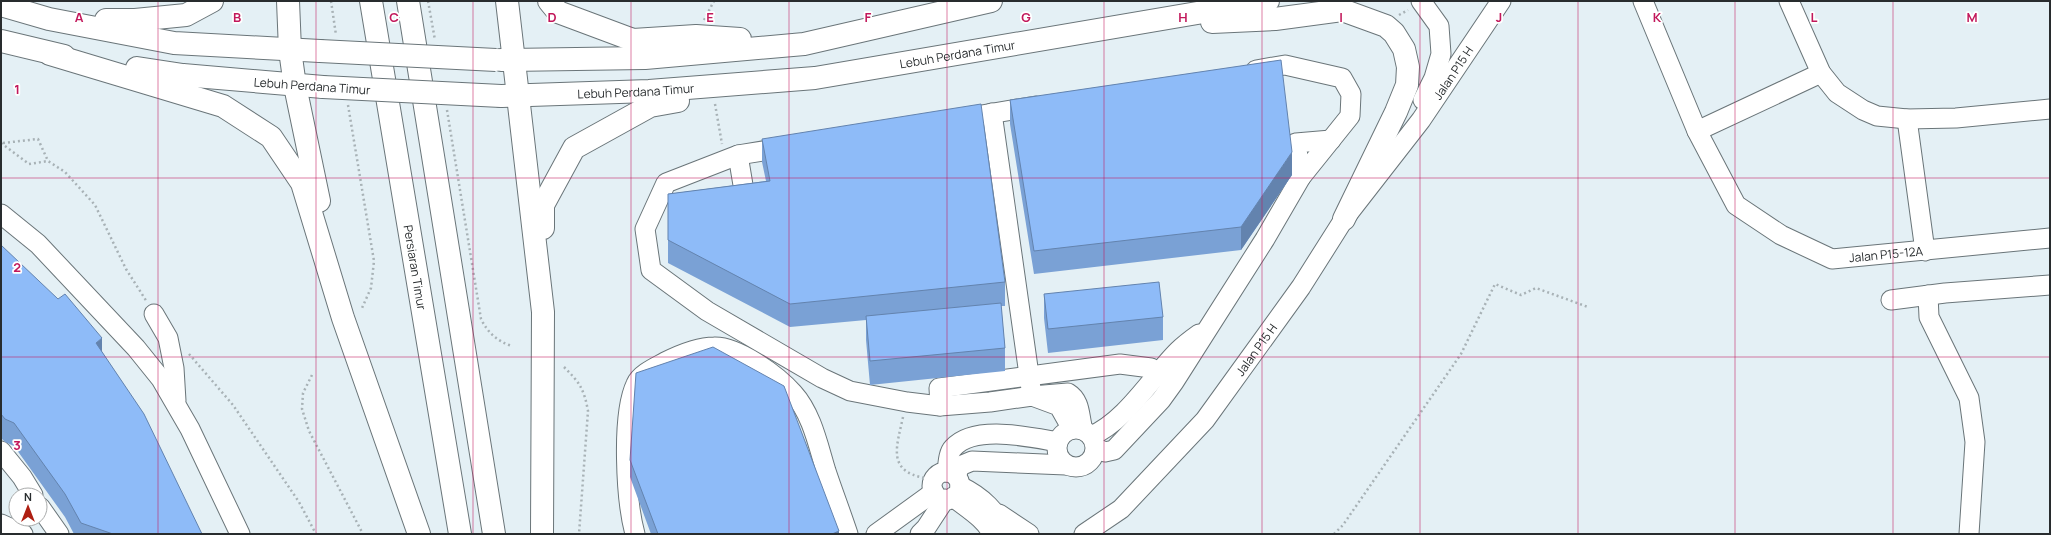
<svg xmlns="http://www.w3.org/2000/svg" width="2051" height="535" viewBox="0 0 2051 535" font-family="Manrope,sans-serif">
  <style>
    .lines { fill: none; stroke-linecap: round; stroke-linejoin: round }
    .minor-casing { stroke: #6a7579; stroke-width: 21 }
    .major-casing { stroke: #6a7579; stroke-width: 24 }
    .path { stroke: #a8b2b6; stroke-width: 2.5; stroke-dasharray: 2 3; stroke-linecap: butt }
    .minor { stroke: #fff; stroke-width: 19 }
    .major { stroke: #fff; stroke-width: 22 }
    .major-bridge-casing { stroke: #6a7579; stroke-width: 24; stroke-linecap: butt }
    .major-bridge { stroke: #fff; stroke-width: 22 }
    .wall { fill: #7aa1d5 }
    .shaded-wall { fill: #6383ae }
    .building { fill: #8ebbf8; stroke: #6383ae }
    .grid { fill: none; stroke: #c2185b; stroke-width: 1; stroke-opacity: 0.55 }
    .labels { text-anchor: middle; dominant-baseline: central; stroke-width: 3.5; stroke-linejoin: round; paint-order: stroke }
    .street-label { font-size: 12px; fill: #282c2e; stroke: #fff }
    .grid-label { font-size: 13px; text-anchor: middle; font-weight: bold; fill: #c2185b; stroke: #fff; stroke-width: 3.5; stroke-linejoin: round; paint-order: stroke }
  </style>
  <rect width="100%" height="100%" fill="#e4f0f5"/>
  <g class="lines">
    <defs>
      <g id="minor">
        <path d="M1421 1 1439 26 1441 54 1434 78 1423 100"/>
        <path id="s1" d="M1643 1 1697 131 1736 205 1781 235 1832 259 2050 238"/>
        <path d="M1789 1 1821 73 1837 93 1863 110 1877 116 1907 119 1956 118 2050 109"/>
        <path d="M992 113 1032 396 1068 393C1081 401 1079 416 1083 430"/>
        <path d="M958 119 1036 106"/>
        <path d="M1907 119 1925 251"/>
        <path d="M1697 131 1821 73"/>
        <path d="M787 147 738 155 666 183 645 229 651 270 707 311 822 378 850 391 907 402 940 406 990 402 1032 396 1059 406 1072 429"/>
        <path d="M1301 177 1296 143 1331 140"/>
        <path d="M734 199 745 197 738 155"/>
        <path d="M1 214 38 244 136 348 161 379 190 429 240 534"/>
        <path d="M1928 295 1929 317 1969 398 1975 442 1969 534"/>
        <path d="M1891 300 1945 293 2050 285"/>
        <path d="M154 314 168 338 174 368 176 401"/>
        <path d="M940 406 939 388 1120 364 1151 368 1155 378"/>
        <circle cx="1076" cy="448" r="19"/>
        <path d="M1091 436C1126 421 1151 378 1178 351 1184 345 1192 339 1199 334"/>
        <path d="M1096 448 1105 452 1114 450 1161 400 1174 382 1265 239 1301 177 1350 116 1351 94 1342 78 1285 65 1256 70"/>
        <path d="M1 451 22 477 33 495"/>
        <path d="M947 472C948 465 948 453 953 448 974 424 1029 437 1058 442"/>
        <circle cx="946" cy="486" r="14"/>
        <path d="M956 476 960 466 972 461 1066 465"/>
        <path d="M960 486C983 497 996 511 1008 534"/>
        <path d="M953 497C965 507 986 519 992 534"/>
        <path d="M40 507 59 534"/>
        <path d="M999 514 1029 534"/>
        <path d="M1 524 23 534"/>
        <path d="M635 534C626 501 621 415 636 384 640 374 656 367 665 362 679 355 697 347 714 347 738 346 778 376 793 393 812 414 818 445 826 471 833 492 841 513 848 534"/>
        <path d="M876 534 934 492"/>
        <path d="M920 534 926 528 945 499"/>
        <path id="s2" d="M1084 534 1121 509 1205 420 1301 287 1344 219 1421 120 1501 1"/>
      </g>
      <g id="major">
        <path d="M288 1 290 50 295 86 319 201"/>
        <path id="s3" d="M371 1 460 534"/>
        <path d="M408 1 494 534"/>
        <path d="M507 1 543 312 542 534"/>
        <path d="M549 1 558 12 633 40 696 36 740 39"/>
        <path d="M1 5 49 19 174 43 320 51"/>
        <path d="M106 20H135L186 15 212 1"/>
        <path d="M1212 22 1275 19 1342 10 1386 26 1394 33 1404 49 1408 67 1407 85 1396 112 1344 219"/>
        <path d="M1 41 64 56"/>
        <path d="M50 54 223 106 271 137 302 183 343 318 419 534"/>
        <path d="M501 60 645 58 804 44 991 1"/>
        <path d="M137 68 183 75 323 87"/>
        <path id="s4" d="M501 96 649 91 815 78 1268 1"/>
        <path d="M543 228V205L574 148 650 106 678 101"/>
      </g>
    </defs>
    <!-- minor casing -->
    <use href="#minor" class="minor-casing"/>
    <!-- major casing -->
    <use href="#major" class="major-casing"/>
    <!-- path -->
    <path class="path" d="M331 1 336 35
      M428 1 435 40
      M1399 15 1408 10
      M704 20 714 1
      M715 104 722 144
      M348 105 374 261 371 288 362 308
      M447 110 481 319C488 333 497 341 512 346
      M1 143 29 164 48 161 65 172 95 205 126 269 147 302
      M3 143 38 139 48 161
      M189 354 233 405 299 502 316 534
      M564 367C580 383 584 389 588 411L579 534
      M312 375 303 393 302 409 309 431 363 534
      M903 417C897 446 886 471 925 478
      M1334 534 1343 525 1461 354 1495 284 1521 295 1536 288 1588 307"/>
    <!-- minor -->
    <use href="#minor" class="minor"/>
    <!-- major -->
    <use href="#major" class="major"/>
    <defs>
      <path id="major-bridge" d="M320 51 496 60
        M323 87 501 96"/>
    </defs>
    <!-- major-bridge casing -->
    <use href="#major-bridge" class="major-bridge-casing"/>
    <!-- major-bridge -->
    <use href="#major-bridge" class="major-bridge"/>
  </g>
  <!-- wall -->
  <path class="wall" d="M1010 100 1292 175 1241 250 1034 274 1010 124Z
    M762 139 1005 282V306H1001L1005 348V371L870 385 866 340V320L790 327 668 263V194L766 181 762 162Z
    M1 245 102 352 202 534H74L65 517 14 446 5 442 1 438Z
    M1044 294 1163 317V340L1048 353 1044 318Z
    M630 460 839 534H651L630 477Z"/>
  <!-- shaded-wall -->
  <path class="shaded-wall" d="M1292 152V175L1241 250V227Z
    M102 338V362L96 343Z
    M839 531V534H832Z"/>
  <!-- building -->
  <path class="building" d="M1281 60 1292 152 1241 227 1034 251 1010 100Z
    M981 104 1005 282 790 304 668 240V194L770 181 762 139Z
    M1 245 58 299 65 294 102 338 96 343 144 414 202 534H113L81 523 65 494 14 423 5 419 1 414Z
    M1159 282 1163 317 1048 329 1044 294Z
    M1001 303 1005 348 870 361 866 316Z
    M713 347 784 386 839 531 832 534H658L630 460 636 373Z"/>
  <!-- grid -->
  <path class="grid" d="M158 1V534M316 1V534M473 1V534M631 1V534M789 1V534M947 1V534M1104 1V534M1262 1V534M1420 1V534M1578 1V534M1735 1V534M1893 1V534M1 178H2050M1 357H2050"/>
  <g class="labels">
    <!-- street labels -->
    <g class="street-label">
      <text stroke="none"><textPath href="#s4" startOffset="459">Lebuh Perdana Timur</textPath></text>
      <text stroke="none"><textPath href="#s2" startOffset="594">Jalan P15 H</textPath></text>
      <text transform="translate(312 86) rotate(4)">Lebuh Perdana Timur</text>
      <text stroke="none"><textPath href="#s4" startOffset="135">Lebuh Perdana Timur</textPath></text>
      <text stroke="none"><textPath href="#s1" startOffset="389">Jalan P15-12A</textPath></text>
      <text stroke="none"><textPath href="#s3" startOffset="270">Persiaran Timur</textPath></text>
      <text stroke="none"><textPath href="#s2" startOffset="254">Jalan P15 H</textPath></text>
    </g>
  </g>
  <g class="grid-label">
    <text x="79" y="22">A</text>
    <text x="237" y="22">B</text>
    <text x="394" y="22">C</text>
    <text x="552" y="22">D</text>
    <text x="710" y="22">E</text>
    <text x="868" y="22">F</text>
    <text x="1026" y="22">G</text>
    <text x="1183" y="22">H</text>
    <text x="1341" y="22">I</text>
    <text x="1499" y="22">J</text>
    <text x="1657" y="22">K</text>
    <text x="1814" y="22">L</text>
    <text x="1972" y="22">M</text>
    <text x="17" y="94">1</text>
    <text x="17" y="272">2</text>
    <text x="17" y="450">3</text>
  </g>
  <!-- border -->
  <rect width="2051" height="535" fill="none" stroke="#282c2e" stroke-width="4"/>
  <!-- north arrow -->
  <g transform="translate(28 507)"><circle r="19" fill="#ffffff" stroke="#a9abab"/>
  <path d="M0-3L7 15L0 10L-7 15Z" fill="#ae1f12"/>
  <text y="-6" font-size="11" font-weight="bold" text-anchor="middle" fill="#282c2e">N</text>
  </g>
</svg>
